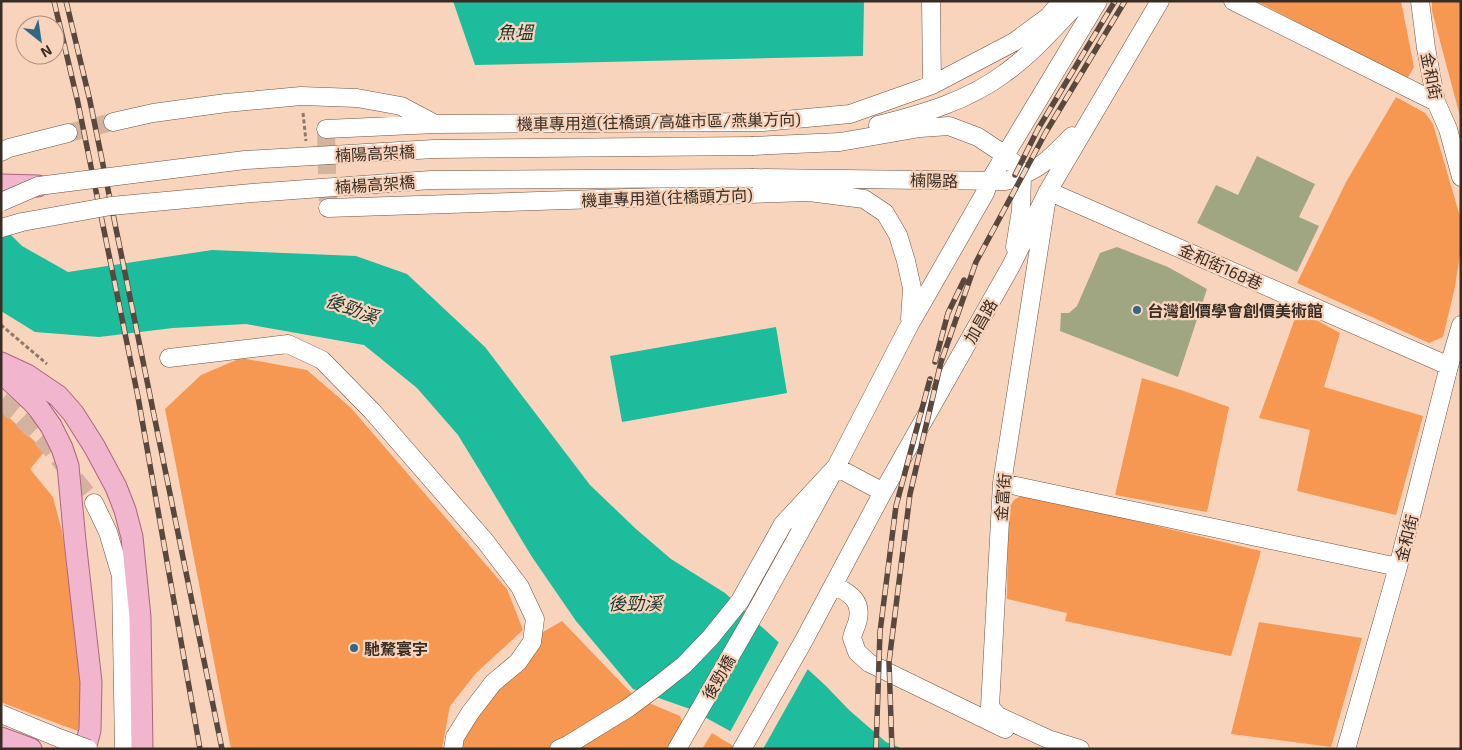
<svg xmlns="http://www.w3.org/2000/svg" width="1462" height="750" viewBox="0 0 1462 750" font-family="'Exo 2','Noto Sans TC',sans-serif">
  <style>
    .green { fill: #f79852 }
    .water { fill: #1cbc9d }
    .pier { fill: #f9d4bd }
    .building { fill: #a0a681 }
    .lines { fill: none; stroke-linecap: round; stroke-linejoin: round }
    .minor-tunnel { stroke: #d3b29e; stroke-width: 18; stroke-dasharray: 18 9; stroke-linecap: butt }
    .minor-casing { stroke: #71533f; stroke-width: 19 }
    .major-casing { stroke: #ab657d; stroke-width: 23 }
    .path { stroke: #91796a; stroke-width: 3; stroke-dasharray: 4 2.5; stroke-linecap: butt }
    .minor { stroke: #fff; stroke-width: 18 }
    .major { stroke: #f2b5ce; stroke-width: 21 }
    .rail-casing { stroke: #59483d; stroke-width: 5.5 }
    .rail { stroke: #f9d4bd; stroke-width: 4; stroke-dasharray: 11; stroke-linecap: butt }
    .minor-bridge-casing { stroke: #71533f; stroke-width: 19; stroke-linecap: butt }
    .minor-bridge { stroke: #fff; stroke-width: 18 }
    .poi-dot { fill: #336784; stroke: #f9d4bd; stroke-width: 2 }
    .labels { text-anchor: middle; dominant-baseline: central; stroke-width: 4.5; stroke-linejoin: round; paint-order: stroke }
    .street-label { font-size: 16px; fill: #392c23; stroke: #f9d4bd }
    .poi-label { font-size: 16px; font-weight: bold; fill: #392c23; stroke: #f9d4bd; text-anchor: start }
    .water-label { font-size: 18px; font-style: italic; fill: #19362f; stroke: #f9d4bd }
  </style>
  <rect width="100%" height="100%" fill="#f9d4bd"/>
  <!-- green -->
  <path class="green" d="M1256 1H1401L1414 67 1407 79Z
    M1432 1H1461V120L1432 11Z
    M1396 97 1425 113 1433 124 1461 220V248L1455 287 1443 337 1429 343 1297 283 1346 182Z
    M1298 310 1340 333 1324 387 1423 416 1396 515 1297 491 1310 430 1259 418Z
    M241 358 307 370 351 408 507 589 523 630 476 673 450 706 442 749H231L165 409 201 375Z
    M1142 378 1181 390 1229 407 1207 512 1115 495Z
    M1 410 45 451 30 469 53 497 62 531 79 649 82 712 78 731 13 707 1 702Z
    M1024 494 1261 551 1231 656 1065 621 1067 613 1007 599 1008 509 1014 500Z
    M562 621 635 697 680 716 684 726 670 749H461L462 734 497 673 543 632Z
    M1259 622 1362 638 1331 747 1231 734Z
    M712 733 735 747 734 749H702Z"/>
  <!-- water -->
  <path class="water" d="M453 1H864L863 56 475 65Z
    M1 225 22 246 68 272 212 250 356 256 407 274 485 347 590 485 636 529 671 559 725 593 826 686 849 710 886 742 903 749H750L730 731 690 709 633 689 576 621 532 557 491 489 458 435 417 388 364 345 246 324 173 328 99 337 35 332 1 311Z
    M776 327 787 393 622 422 610 356Z"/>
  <!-- pier -->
  <path class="pier" d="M780 640 809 667 763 749H746L729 734Z"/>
  <!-- building -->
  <path class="building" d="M1257 156 1315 184 1299 217 1319 226 1297 272 1197 223 1216 185 1238 195Z
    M1117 247 1168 267 1207 289 1178 377 1060 331 1061 313H1069L1077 306 1100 253Z"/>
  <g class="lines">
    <!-- minor-tunnel -->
    <path class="minor-tunnel" d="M326 129 328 208
      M68 133 113 122
      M1 401 20 417 48 445 94 503"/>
    <defs>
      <path id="minor" d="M931 1 932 85
        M1233 1 1436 102
        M1420 1 1426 48 1436 102 1448 129 1461 177
        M113 122 153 113 226 103 301 96 357 98 401 106 435 124
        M878 125C922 114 968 101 1005 73 1033 53 1056 26 1080 1
        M326 129 436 124 763 122 850 114 932 85 1014 42 1048 17 1062 1
        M753 146 840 142 920 128 949 126 978 137 1005 155 1015 164 1022 176 1021 210 1015 247
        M1 152 9 148 68 133
        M753 178 1006 181C1038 171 1049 160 1072 136
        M328 208 809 192 864 199 885 213 898 235 906 261 912 288 910 319
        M169 358 288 344 322 360 372 411 485 541 520 587 535 619 532 642 518 662 493 683 470 713 455 737 453 749
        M1002 483 1398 567
        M94 503 108 532 121 576 124 749
        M834 585C848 593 862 599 858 619 857 625 853 632 852 638L857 652 869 663 1005 729
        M559 749 568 745 628 708 655 688 684 665 710 638 740 601 783 524 836 467 883 492
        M677 749 754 615 836 467 910 324 985 193 989 182 1098 1
        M742 749 803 642 883 492 1011 266 1048 191 1160 1
        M1080 749 1048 739 998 716 990 707 1002 483 1048 191 1449 366
        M1346 749 1398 567 1449 366 1461 325"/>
      <path id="major" d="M1 185 38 186
        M1 363 27 375 58 396 73 413 94 446 116 487 125 510 132 537 140 617 142 749
        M1 372 32 401 39 409 51 426 62 448 68 466 75 541 91 682 90 730 85 749
        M1 738 31 749"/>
    </defs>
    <!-- minor casing -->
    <use href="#minor" class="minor-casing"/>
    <!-- major casing -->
    <use href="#major" class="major-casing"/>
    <!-- path -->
    <path class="path" d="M303 113 306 141
      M1 325 47 364"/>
    <!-- minor -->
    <use href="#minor" class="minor"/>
    <!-- major -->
    <use href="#major" class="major"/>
    <defs>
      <path id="rail" d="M54 1 78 103 138 397 200 749
        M66 1 90 101 222 749
        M1015 175 1038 129 1115 1
        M935 362 948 313 964 280
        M876 749 880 632 896 506 930 379
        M892 749 889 662 910 494 941 362 976 262 1046 132 1125 1"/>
    </defs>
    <!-- rail casing -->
    <use href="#rail" class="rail-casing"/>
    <!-- rail -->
    <use href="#rail" class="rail"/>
    <defs>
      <path id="minor-bridge" d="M1 202 38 186 245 160 434 149 753 146
        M1 228 22 222 111 206 252 193 431 180 753 178
        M1 714 59 738 88 749"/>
    </defs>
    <!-- minor-bridge casing -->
    <use href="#minor-bridge" class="minor-bridge-casing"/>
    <!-- minor-bridge -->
    <use href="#minor-bridge" class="minor-bridge"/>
  </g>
  <!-- markers -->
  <g class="poi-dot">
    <circle cx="1137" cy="310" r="5"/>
    <circle cx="354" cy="648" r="5"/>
  </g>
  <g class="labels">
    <!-- street labels -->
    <g class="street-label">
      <text transform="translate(1432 76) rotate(79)">金和街</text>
      <text transform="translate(659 121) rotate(-1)">機車專用道(往橋頭/高雄市區/燕巢方向)</text>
      <text transform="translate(375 153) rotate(-3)">楠陽高架橋</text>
      <text transform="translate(934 180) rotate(1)">楠陽路</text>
      <text transform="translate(375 184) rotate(-4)">楠楊高架橋</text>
      <text transform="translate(667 197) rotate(-2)">機車專用道(往橋頭方向)</text>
      <text transform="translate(1221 266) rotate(24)">金和街168巷</text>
      <text transform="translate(980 321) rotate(-60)">加昌路</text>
      <text transform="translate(1002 497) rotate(-85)">金富街</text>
      <text transform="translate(1406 538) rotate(-76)">金和街</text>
      <text transform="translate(718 677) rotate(-60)">後勁橋</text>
    </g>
    <!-- poi labels -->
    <g class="poi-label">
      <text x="1147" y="310">台灣創價學會創價美術館</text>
      <text x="364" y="648">馳騖寰宇</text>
    </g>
    <!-- water labels -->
    <g class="water-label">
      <text x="515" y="32">魚塭</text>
      <text transform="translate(352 308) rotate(20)">後勁溪</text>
      <text x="635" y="603">後勁溪</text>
    </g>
  </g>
  <!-- border -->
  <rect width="1462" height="750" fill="none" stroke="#392c23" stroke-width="5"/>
  <!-- north arrow -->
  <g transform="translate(40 40) rotate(150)"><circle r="24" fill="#f9d4bd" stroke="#ac917f"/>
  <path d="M0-4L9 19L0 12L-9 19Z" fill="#336784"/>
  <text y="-8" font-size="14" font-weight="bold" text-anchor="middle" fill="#392c23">N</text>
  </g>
</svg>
